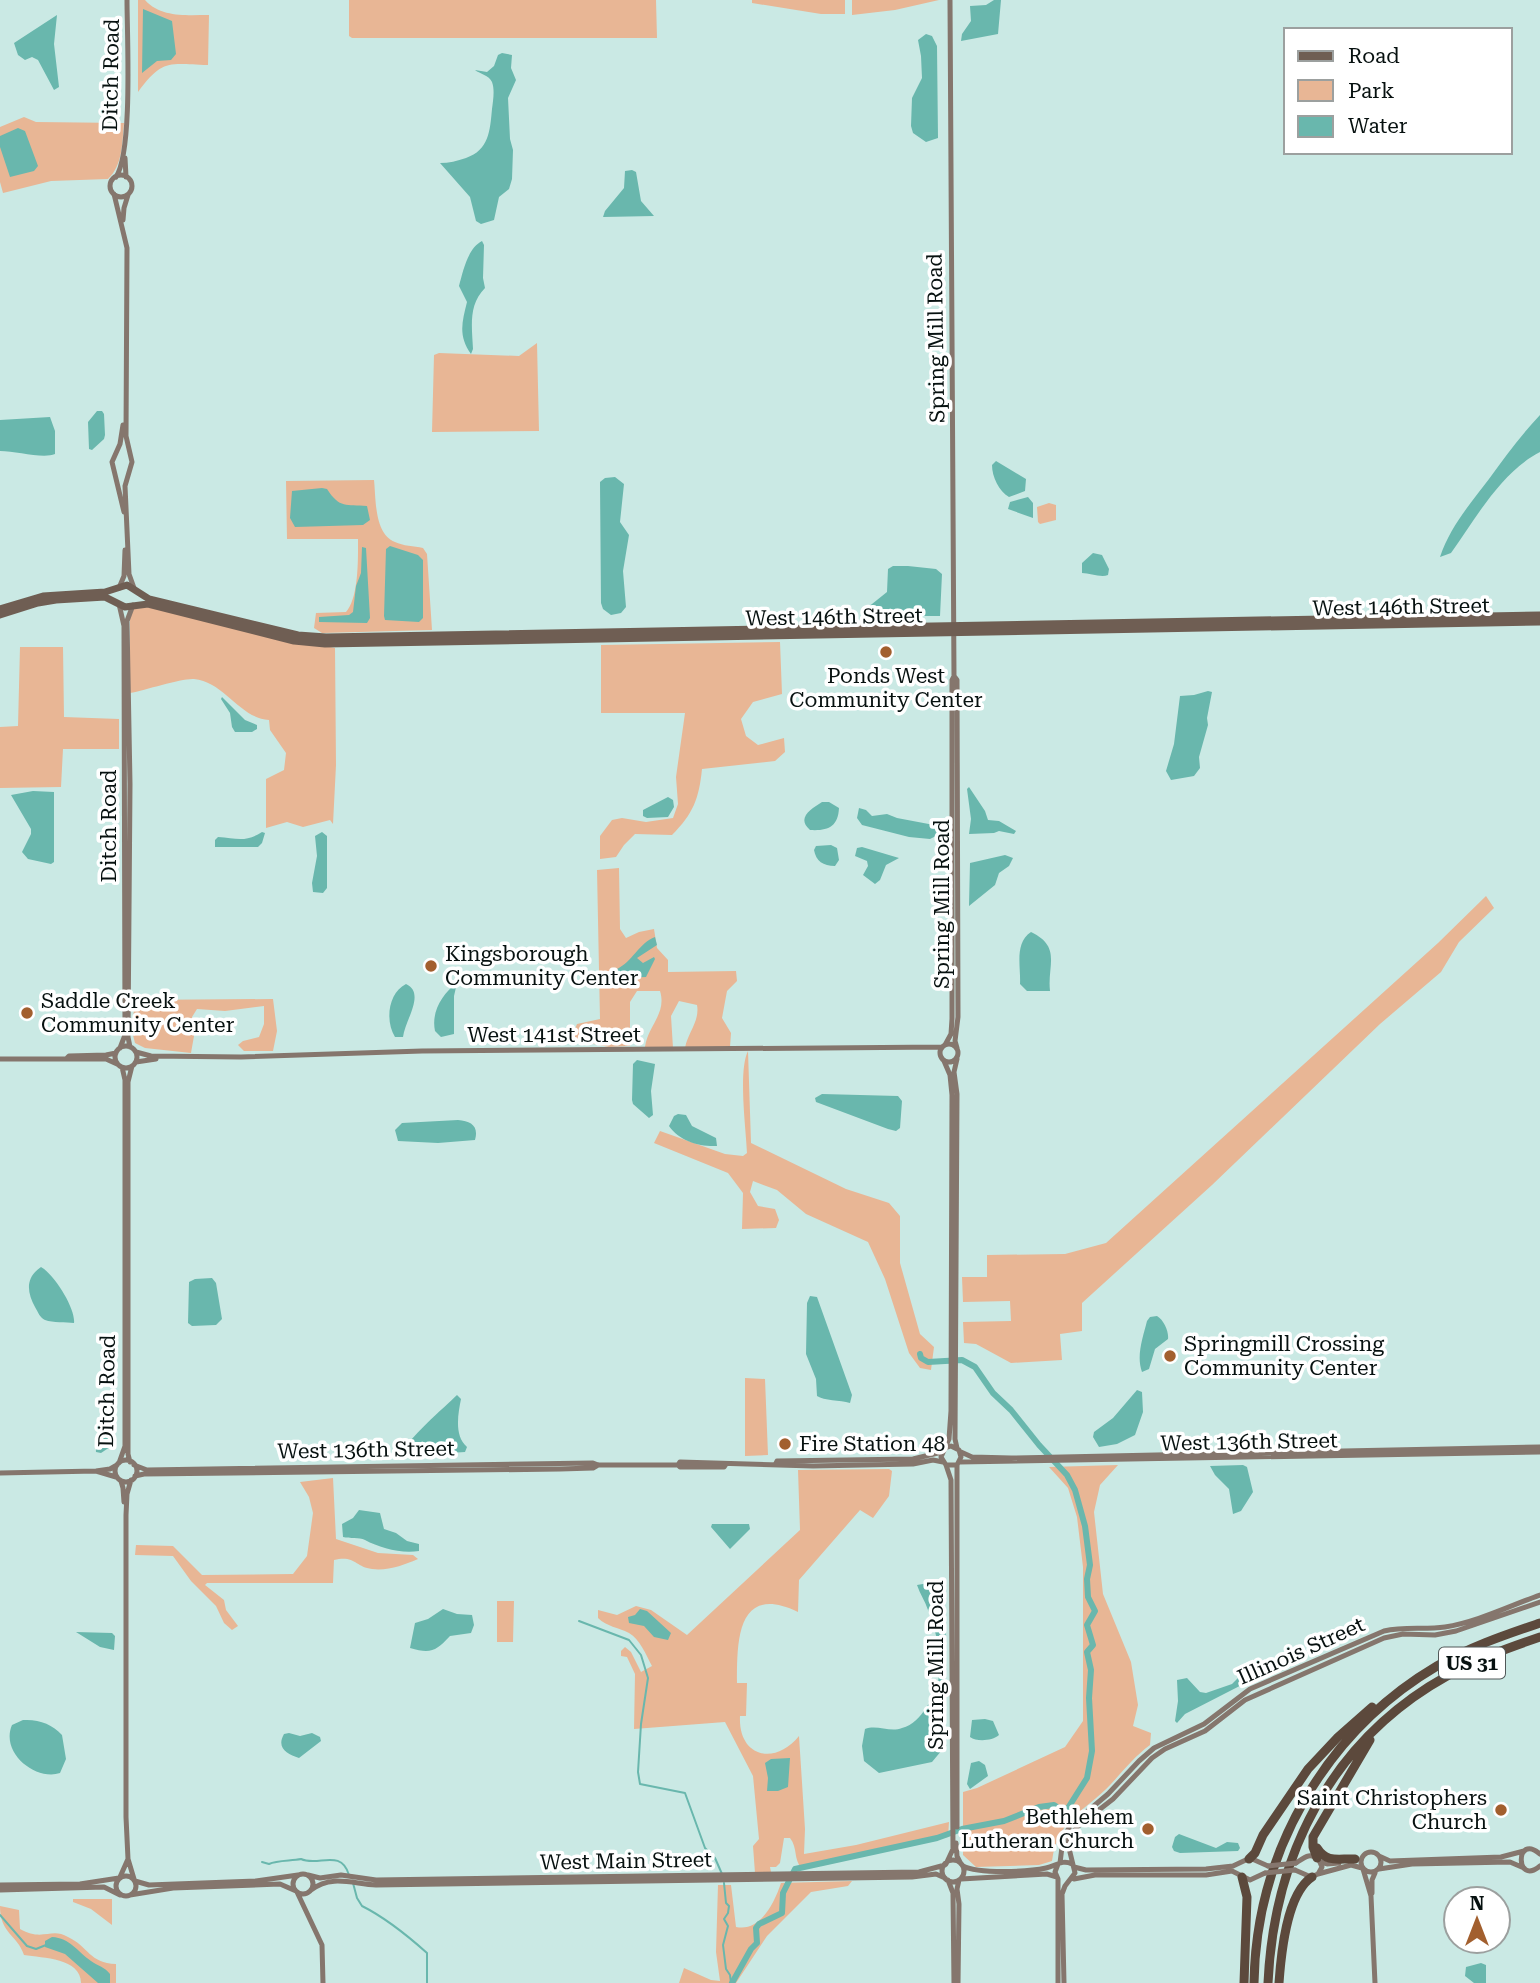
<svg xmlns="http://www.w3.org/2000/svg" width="1540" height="1983" viewBox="0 0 1540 1983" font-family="'Roboto Serif',serif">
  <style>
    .green { fill: #e8b695 }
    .water { fill: #69b7ad }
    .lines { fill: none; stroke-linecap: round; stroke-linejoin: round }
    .stream { stroke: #69b7ad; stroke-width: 2 }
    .river { stroke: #69b7ad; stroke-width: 6 }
    .secondary { stroke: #85766d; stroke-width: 5 }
    .primary { stroke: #6f5e53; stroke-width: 7 }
    .highway { stroke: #5c493c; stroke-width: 9 }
    .secondary-bridge { stroke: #85766d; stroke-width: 5 }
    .poi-dot { fill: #a25f2e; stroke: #fff; stroke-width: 2.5 }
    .labels { text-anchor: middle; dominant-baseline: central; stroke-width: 7; stroke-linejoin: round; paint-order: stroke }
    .shield { fill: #fff; stroke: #515858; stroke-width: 2 }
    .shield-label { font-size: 19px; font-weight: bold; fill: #071110 }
    .street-label { font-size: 21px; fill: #071110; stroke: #fff }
    .poi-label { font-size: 21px; fill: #071110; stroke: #fff; text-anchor: start }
  </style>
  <rect width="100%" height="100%" fill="#cae9e4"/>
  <!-- green -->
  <path class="green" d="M138 0H145C161 18 187 15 209 15L208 65C169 64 163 58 138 92Z
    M349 0H656L657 38H352L349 36Z
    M752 0H845V14H821L752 3Z
    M852 0H939L895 10 852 15Z
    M24 117 36 122 124 123C122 143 123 165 108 179L51 181 3 193 0 182V127Z
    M537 343 539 431 432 432 434 355 439 353 519 356Z
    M374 480C376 498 374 534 395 542 403 546 414 546 423 548L427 554 432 630 322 633 314 628 316 613 346 612C359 598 358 558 358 539H287L286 481Z
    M1049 503 1056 505V520L1040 524 1038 522 1037 507Z
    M148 607 335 648 336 765 333 824 330 820 303 827 287 822 266 828V779L284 770 286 753 270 730 269 720C239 718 225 682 194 679 182 678 146 690 130 693V615L134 609Z
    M780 642 782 694 753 702 741 719 746 736 758 745 784 738 785 752 775 761 702 769C699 799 693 814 672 835L635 834 624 845 616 857 600 859V836L612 820 622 818 646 822 673 818 678 804 676 777 685 713H601V645Z
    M20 647H63L64 717 119 719V749H63L61 787 0 788V727L18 726Z
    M619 868 620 929 626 938 639 932 654 929 657 948 668 960V972L736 971 737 981 727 991 722 1018 731 1033 730 1047 685 1048C688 1032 700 1021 697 1005L679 1001 671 1016 673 1048 645 1047C648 1025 667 1014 660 991H637L630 1002V1046L609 1047 574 1040 573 1034 577 1024 600 1019 597 870Z
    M1486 896 1494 908 1459 942 1441 972 1380 1024 1212 1185 1082 1303V1331L1060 1334 1062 1360 1011 1363 976 1344 964 1343 963 1322 1011 1321 1010 1301 963 1302 962 1277H987V1255L1065 1254 1106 1243 1438 943Z
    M273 999 277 1031 273 1051H244L238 1045 243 1041 259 1037 264 1024V1006L225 1011 197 1009 192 1017 194 1036 191 1053 145 1048 135 1043 133 1035 134 1000Z
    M748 1051 751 1143 846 1189 889 1203 900 1216V1263L920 1334 934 1347 931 1370 920 1368 909 1353 885 1279 868 1242 806 1214 777 1190 753 1181 750 1192 758 1206 775 1209 779 1220 776 1228 742 1229 743 1193 728 1173 654 1143 660 1131 725 1154 743 1156 747 1153C746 1128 738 1071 748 1051Z
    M745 1378 765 1379 768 1455 745 1456Z
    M1118 1465 1100 1485 1094 1512 1103 1594 1131 1662 1138 1705 1133 1726 1151 1733 1150 1745C1135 1756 1124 1770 1111 1784 1085 1812 1058 1818 1052 1861L1039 1865 976 1867 963 1855V1792L977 1788 1065 1747 1083 1721V1567L1077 1517 1068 1488 1049 1467Z
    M889 1469 892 1471 889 1496 873 1518 860 1510 799 1580 798 1612C737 1583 737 1640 737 1683H747L746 1716H740C738 1757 775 1766 799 1736L805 1829 804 1854 856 1845 949 1822 948 1837 825 1865 802 1869C793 1859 798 1848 790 1838H784L780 1863 776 1867H770L771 1872 755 1873 753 1846 759 1839 753 1776 725 1722 634 1729 635 1674 627 1657 621 1656V1651L625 1647 631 1652 641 1672 652 1666C646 1655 640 1639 629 1633 618 1627 607 1627 598 1618V1610L617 1615 636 1606 651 1610 687 1635 800 1530 798 1470Z
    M333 1478 336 1539 378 1553 413 1555 418 1559C404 1565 388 1571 372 1569 355 1567 355 1555 334 1560L333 1583H207L205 1585 224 1600 226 1610 238 1626 232 1630 224 1623 216 1606 191 1581 173 1556 135 1555 136 1545 173 1546 202 1575 293 1574 307 1556 313 1513 309 1497 300 1482Z
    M497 1601H514L513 1642H497Z
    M852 1881 848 1886 811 1892 767 1936 736 1983H679L684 1968 711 1980 720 1981 716 1952 718 1885H731L736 1927C760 1932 774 1904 781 1883Z
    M73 1899H112V1925L91 1909 73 1902Z
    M0 1906 19 1910 20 1929C43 1942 51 1927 68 1937 89 1947 89 1963 116 1964V1983H81C81 1958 43 1958 24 1955 17 1934 0 1934 0 1906Z"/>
  <!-- water -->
  <path class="water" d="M994 0H1001L998 34 961 41 962 34 971 21 970 6 986 5Z
    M143 9 172 21 176 54 171 60 157 61 142 73Z
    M57 15 54 44 59 87 54 90 38 60 32 57 25 60 18 55 14 43Z
    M926 34 932 36 937 46 938 138 926 142 913 133 911 126 912 98 922 78 921 56 918 40Z
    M502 53 512 55 511 68 516 80 508 98 510 139 513 150 512 179 509 189 499 197 494 220 481 224 476 221 470 197 440 163C449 163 457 161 466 158 489 150 490 131 492 109 493 101 495 90 492 82 489 75 480 74 475 70L487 72 494 66 498 55Z
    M18 128 25 131 38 166 34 171 10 177 0 147V136Z
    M632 170 636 172 641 201 654 216 603 217 605 211 624 188 625 171Z
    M482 241 484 245 483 278 485 288C468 305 472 327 473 349L471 354C458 336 462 322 467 302L459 286C463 271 468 248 482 241Z
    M97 411H102L104 414 105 435 104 439 92 450 89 449 88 422Z
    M1540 415V452C1501 472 1476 518 1451 553L1440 557C1450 527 1470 504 1489 479 1505 457 1521 435 1540 415Z
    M50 417 55 431V454C43 459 16 451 0 451V420Z
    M996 461 1026 479 1025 491 1009 497C999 491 992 477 992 465Z
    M615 477 624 484 620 522 629 535 623 571 626 607 621 613 611 615 603 609 601 603 600 482 605 478Z
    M322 488 327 489C340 509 346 504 367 506L370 520 363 525 295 527 290 518 292 491Z
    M1028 497 1033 503V518L1008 509 1010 502Z
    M390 546 418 555 423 560V618L419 622 385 620 384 616 386 549Z
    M362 547 366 548 370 618 367 623 319 622V617L349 615 353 612 356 586 361 573Z
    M1093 553 1102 555 1109 569 1108 575C1101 578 1090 573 1082 573V563Z
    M908 566 936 569 942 574 940 616H863L862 612 887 592 888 569 893 566Z
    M1208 691 1212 692 1207 718 1208 725 1199 757 1200 768 1194 776 1171 780 1166 771 1174 744 1180 696 1194 695Z
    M222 697 245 720 257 725V729L252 732H235L232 727 230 713 221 699Z
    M969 787 985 811 988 820 999 821 1016 831 1014 834 999 831 994 833 969 834 971 819 967 789Z
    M33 791 54 792V862L51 864 28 859 22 852 31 834V829L11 795Z
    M668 797 673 800 674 807 668 817 647 818 643 816V810Z
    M822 802H829L839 808C838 827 828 831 810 830 796 818 811 809 822 802Z
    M859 808 866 810 872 816 887 814 897 818 934 825 940 829V834L930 839 909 837 862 825 857 818Z
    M262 832 265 833 262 843 258 847H215V840L218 837C236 838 245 843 262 832Z
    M322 832 327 836V888L323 893 313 892 312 883 317 856 315 836Z
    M831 845 837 848 839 860 835 866C823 866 816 861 814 850L816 846Z
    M862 847 899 858 886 865 880 880 875 884 863 875 868 866 867 861 855 856 857 848Z
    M1005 855 1013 858 1009 866 999 873 995 885 969 906 970 863Z
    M1031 932C1062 947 1047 965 1050 991H1027L1020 984C1021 967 1014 943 1031 932Z
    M655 937 657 945 637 958 643 963 654 957 655 959 646 977 622 978 616 974 617 969C632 962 639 943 655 937Z
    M457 983 454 996V1034L441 1037 435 1031C431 1012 442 994 457 983Z
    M406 984C426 993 405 1020 403 1037H395C385 1021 388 993 406 984Z
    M637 1060 655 1064 651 1091 653 1115 649 1118 633 1104 632 1100 633 1064Z
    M822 1094 898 1096 902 1101 900 1128 896 1131 888 1129 816 1102 815 1098Z
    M678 1114 686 1115 692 1126 716 1138 717 1146C700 1147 679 1141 669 1126L674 1116Z
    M458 1120C471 1121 479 1126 475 1140L438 1143 398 1141 395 1130 402 1123Z
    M41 1267C54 1274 76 1309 74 1323 66 1322 53 1323 45 1320 40 1318 38 1312 35 1307 27 1292 25 1278 41 1267Z
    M212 1278 216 1283 222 1319 216 1325 192 1326 188 1323 189 1282 195 1279Z
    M810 1296 817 1297 852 1395 850 1403C840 1400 824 1401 817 1396L816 1379 806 1354 807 1303Z
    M1157 1316C1164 1320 1169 1332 1168 1339L1155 1349 1149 1369 1142 1372C1136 1356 1143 1337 1147 1321L1150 1317Z
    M1137 1390 1142 1392 1143 1412 1135 1435 1117 1444 1099 1447 1093 1437 1094 1432 1113 1418Z
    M457 1395 461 1399C458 1414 454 1436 467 1447L465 1452 418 1455 403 1453C404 1442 446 1406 457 1395Z
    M107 1410H109L115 1420 111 1432 113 1445 101 1453 96 1452C95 1437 107 1425 107 1410Z
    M1243 1465 1247 1467 1253 1492 1241 1511 1233 1514 1229 1489 1215 1475 1210 1466Z
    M359 1510 380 1513 384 1529 396 1533 407 1541 419 1544V1551C401 1554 380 1548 365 1540 359 1537 350 1539 343 1537L342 1524 353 1518Z
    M712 1524H749L750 1529 730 1549 711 1527Z
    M934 1582 940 1585 946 1627 942 1750 932 1762 879 1773 864 1761 862 1746 865 1729C877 1724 890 1733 902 1728 913 1725 920 1717 926 1708 948 1678 940 1642 928 1610 925 1601 920 1594 917 1585Z
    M443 1609 457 1614 472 1615 474 1625 471 1633 450 1636C436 1651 431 1654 410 1648L415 1623 428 1619Z
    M640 1609 647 1611 671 1633 668 1640 654 1637 644 1626 629 1623 628 1617 635 1615Z
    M76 1632 112 1633 115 1636 114 1650 100 1647Z
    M1250 1666 1264 1669 1265 1673 1185 1714 1177 1723 1175 1721 1178 1701 1177 1680 1187 1678 1200 1692 1206 1693 1232 1684Z
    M985 1719 993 1721 999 1735C992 1741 977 1742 970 1737L972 1720Z
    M23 1720C39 1719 52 1724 62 1735L66 1759 60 1773C36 1781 0 1753 12 1725Z
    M289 1733 300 1736 312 1733 320 1737 321 1741 299 1758C287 1754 276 1748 284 1734Z
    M790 1758 788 1787 778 1791H767L768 1778 765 1763 771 1759Z
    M979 1761 985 1765 988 1776 970 1789 967 1784 971 1763Z
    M1179 1834 1216 1848 1227 1842 1238 1843 1240 1848 1238 1851 1180 1853 1174 1851 1172 1847 1175 1837Z
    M52 1937C70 1938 77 1951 91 1961 98 1966 105 1967 110 1974V1983H98L65 1954 45 1947V1941Z
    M1481 1963 1486 1965V1983H1474L1465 1976 1466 1967Z"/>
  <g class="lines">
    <!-- stream -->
    <path class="stream" d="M579 1621 629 1640 641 1655 648 1678 641 1724 638 1772 640 1784 685 1793 705 1848 715 1858 722 1874
      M262 1862 269 1864C277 1860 291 1861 301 1859 318 1867 341 1848 349 1875
      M353 1883 357 1898 362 1906C386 1918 408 1936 427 1953V1983
      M724 1883 726 1903 729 1906 728 1913 724 1919 728 1926 723 1945 726 1969 730 1975 731 1983
      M0 1915 27 1946 36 1949 46 1945"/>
    <!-- river -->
    <path class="river" d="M732 1983 751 1949 757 1943 756 1928 759 1924 782 1913 783 1893 795 1869 937 1838 962 1829 1004 1821 1039 1807 1054 1805 1060 1809 1068 1808 1087 1778 1092 1751 1089 1698 1091 1670 1087 1652 1093 1645 1087 1625 1095 1611 1088 1597 1087 1579 1090 1565 1085 1526 1075 1490 1067 1475 1039 1445 1011 1410 993 1393 975 1367 962 1360 928 1362 921 1358 920 1354"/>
    <!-- secondary -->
    <path class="secondary" d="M125 158 126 177
      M110 186a11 11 0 1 1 22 0a11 11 0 1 1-22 0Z
      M116 177C133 152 127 35 127 0
      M114 194 127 248 126 436 132 462 125 486 129 574 134 588
      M123 220 124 208 128 195
      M123 425 120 444 112 462 124 512
      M119 588 124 576 125 550
      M119 604 124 626 125 1035 120 1048
      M954 676 957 680 958 1017 955 1041 957 1048
      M940 1053a9 9 0 1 1 18 0a9 9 0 1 1-18 0Z
      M945 1045 951 1034 952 1019V680L954 676 950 0
      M115 1057a11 11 0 1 1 22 0a11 11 0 1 1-22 0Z
      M130 1047 128 1037 130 784 127 621 133 605
      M136 1052 151 1056 241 1057 422 1051 942 1047
      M67 1058 69 1056 106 1055 116 1053
      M0 1059H106L117 1064
      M957 1059 954 1072 957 1094 955 1439 957 1448
      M944 1061 950 1075 952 1095 951 1411 949 1439 941 1457 946 1465H957L961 1457 959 1450 951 1446 945 1448
      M136 1062 156 1059
      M961 1452 972 1457 1011 1458 1540 1447
      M115 1471a11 11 0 1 1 22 0a11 11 0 1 1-22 0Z
      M130 1462 128 1454V1082L132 1066
      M959 1462 1540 1452
      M119 1463 125 1446V1080L122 1067
      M776 1463 777 1461 913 1459 942 1452
      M134 1465 147 1470 593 1463 598 1465H678L680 1462 813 1466 913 1464 933 1460 943 1462
      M678 1465 680 1467H724L726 1464
      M96 1471 116 1477
      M0 1473 96 1471 110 1469 117 1465
      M135 1476 144 1474 560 1469 593 1468 598 1465
      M131 1480 127 1494 126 1515V1817L128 1859 134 1879
      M121 1481 123 1488 124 1502
      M957 1827V1465
      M956 1843 957 1856 961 1864
      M1361 1862a10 10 0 1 1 20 0a10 10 0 1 1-20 0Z
      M1540 1854C1515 1832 1515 1887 1540 1866
      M1379 1856 1390 1861 1501 1857 1524 1851
      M942 1871a11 11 0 1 1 22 0a11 11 0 1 1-22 0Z
      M1321 1862 1327 1864 1339 1863
      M1060 1863 1063 1839 1070 1826 1108 1794 1139 1761 1154 1748 1204 1724 1250 1689 1384 1631C1405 1626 1424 1630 1445 1627 1477 1622 1509 1606 1540 1595
      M946 1864 953 1849 951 1480 946 1465
      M1058 1864 1055 1872 1058 1879V1983
      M963 1866C978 1874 1028 1872 1046 1868 1056 1866 1062 1859 1072 1864
      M1074 1867 1086 1870 1206 1869 1233 1866 1250 1858 1268 1866
      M1363 1869 1371 1896 1375 1983
      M1379 1869 1412 1864 1510 1862 1524 1868
      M1295 1870 1311 1877 1318 1874 1322 1867 1319 1860C1310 1852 1305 1857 1296 1863
      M293 1884a10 10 0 1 1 20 0a10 10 0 1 1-20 0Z
      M1318 1874 1351 1865 1362 1868
      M308 1875 320 1878 341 1875 376 1880 919 1872 945 1865
      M116 1886a10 10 0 1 1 20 0a10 10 0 1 1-20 0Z
      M120 1877 128 1859
      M961 1879 1047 1874 1057 1877
      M1074 1879 1095 1875H1206L1232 1871 1250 1880 1265 1873
      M948 1880 953 1893 954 1983
      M135 1881 149 1885 256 1881 298 1875
      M0 1885 80 1884 119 1878
      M0 1890 104 1887 120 1895
      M311 1890C332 1874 353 1884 376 1885L912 1877 936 1874 945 1878
      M297 1892 322 1945 323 1983
      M1372 1893V1880L1375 1873
      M130 1895 173 1888 280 1884 296 1891
      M958 1983 959 1904 957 1889 959 1880
      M1064 1983 1062 1894 1065 1886 1075 1873 1068 1844 1069 1838 1077 1827 1113 1799 1152 1758 1165 1749 1205 1731 1245 1700 1384 1638 1403 1634 1435 1635 1456 1631 1540 1602"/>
    <!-- primary -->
    <path class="primary" d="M0 609 43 596 105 592 127 585 149 599 298 635 326 637 1540 615
      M0 615 38 603 56 600 105 597 125 607 148 604 294 641 325 644 1540 622"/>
    <!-- highway -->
    <path class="highway" d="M1317 1848C1327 1864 1340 1858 1355 1859
      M1317 1858 1313 1847V1837L1370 1740
      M1249 1859 1255 1853 1263 1835 1308 1769 1338 1737 1372 1707
      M1242 1877 1247 1897 1244 1983
      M1254 1983C1256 1853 1325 1732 1437 1666 1469 1647 1505 1635 1540 1623
      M1268 1983C1274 1854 1332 1740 1447 1676 1477 1659 1508 1648 1540 1637
      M1279 1983C1281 1955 1286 1894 1312 1877"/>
    <!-- secondary-bridge -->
    <path class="secondary-bridge" d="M1268 1866 1296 1863
      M1265 1873 1295 1870"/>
  </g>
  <!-- markers -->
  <g class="poi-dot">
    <circle cx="886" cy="652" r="7"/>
    <circle cx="431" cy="966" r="7"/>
    <circle cx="27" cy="1013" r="7"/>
    <circle cx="1170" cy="1356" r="7"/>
    <circle cx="785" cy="1444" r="7"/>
    <circle cx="1501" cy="1810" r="7"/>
    <circle cx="1148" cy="1829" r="7"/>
  </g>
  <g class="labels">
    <!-- shield labels -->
    <rect class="shield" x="1439" y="1647.5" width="66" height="31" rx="5"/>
    <g class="shield-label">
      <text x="1472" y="1663">US 31</text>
    </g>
    <!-- street labels -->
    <g class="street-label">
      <text transform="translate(111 75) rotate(-89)">Ditch Road</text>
      <text transform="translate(936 338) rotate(-91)">Spring Mill Road</text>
      <text transform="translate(1401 607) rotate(-1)">West 146th Street</text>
      <text transform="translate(834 617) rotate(-1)">West 146th Street</text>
      <text transform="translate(109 826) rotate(-90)">Ditch Road</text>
      <text transform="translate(942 904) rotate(-90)">Spring Mill Road</text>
      <text x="554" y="1035">West 141st Street</text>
      <text transform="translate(107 1391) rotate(-89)">Ditch Road</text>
      <text transform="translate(1249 1442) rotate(-1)">West 136th Street</text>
      <text transform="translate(366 1450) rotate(-1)">West 136th Street</text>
      <text transform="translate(1301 1651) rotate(-24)">Illinois Street</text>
      <text transform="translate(936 1665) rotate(-90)">Spring Mill Road</text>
      <text transform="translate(626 1861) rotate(-1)">West Main Street</text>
    </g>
    <!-- poi labels -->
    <g class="poi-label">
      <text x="886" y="676" text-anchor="middle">Ponds West<tspan x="886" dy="24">Community Center</tspan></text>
      <text x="445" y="954">Kingsborough<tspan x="445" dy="24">Community Center</tspan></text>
      <text x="41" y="1001">Saddle Creek<tspan x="41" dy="24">Community Center</tspan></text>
      <text x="1184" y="1344">Springmill Crossing<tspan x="1184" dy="24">Community Center</tspan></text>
      <text x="799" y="1444">Fire Station 48</text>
      <text x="1487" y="1798" text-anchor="end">Saint Christophers<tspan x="1487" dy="24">Church</tspan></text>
      <text x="1134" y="1817" text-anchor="end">Bethlehem<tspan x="1134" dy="24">Lutheran Church</tspan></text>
    </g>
  </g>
  <!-- legend -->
  <rect x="1284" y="28" width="228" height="126" fill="#ffffff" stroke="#9ca09f" stroke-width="2"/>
  <rect x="1298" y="51" width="35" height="10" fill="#6f5e53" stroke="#9ca09f" stroke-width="2"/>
  <text x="1348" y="63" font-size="21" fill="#071110">Road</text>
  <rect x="1298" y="80" width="35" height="21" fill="#e8b695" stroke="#9ca09f" stroke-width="2"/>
  <text x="1348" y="98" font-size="21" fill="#071110">Park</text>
  <rect x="1298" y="116" width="35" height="21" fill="#69b7ad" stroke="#9ca09f" stroke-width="2"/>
  <text x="1348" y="133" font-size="21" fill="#071110">Water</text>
  <!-- north arrow -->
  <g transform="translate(1477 1920)"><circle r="33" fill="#ffffff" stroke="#9ca09f" stroke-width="2"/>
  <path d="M0-5L12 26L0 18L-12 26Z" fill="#a25f2e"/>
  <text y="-10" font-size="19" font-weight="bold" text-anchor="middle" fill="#071110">N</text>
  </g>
</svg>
